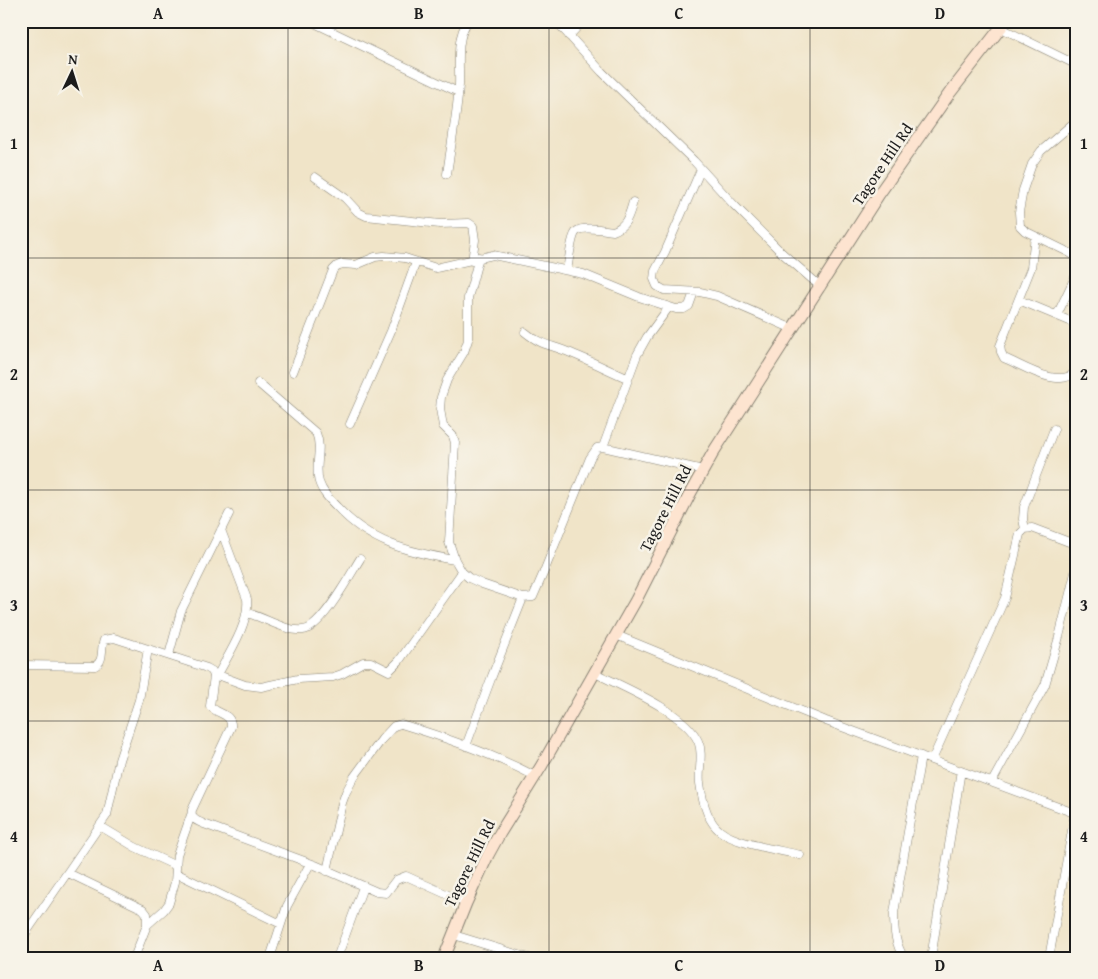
<svg xmlns="http://www.w3.org/2000/svg" width="1098" height="979" viewBox="0 0 1098 979" font-family="'Gentium Book Plus',serif">
  <style>
    .lines { fill: none; stroke-linecap: round; stroke-linejoin: round }
    .minor-casing { stroke: #868072; stroke-width: 9 }
    .secondary-casing { stroke: #868072; stroke-width: 13 }
    .minor { stroke: #fff; stroke-width: 8 }
    .secondary { stroke: #fde4d0; stroke-width: 11 }
    .grid { fill: none; stroke: #1c1c1c; stroke-width: 1; stroke-opacity: 0.55 }
    .labels { text-anchor: middle; dominant-baseline: central; stroke-width: 5; stroke-linejoin: round; paint-order: stroke }
    .street-label { font-size: 16px; fill: #1c1c1c; stroke: #f7f3e8 }
    .neatline { fill: none; stroke: #1c1c1c; stroke-width: 2 }
    .grid-label { font-size: 16px; text-anchor: middle; font-weight: bold; fill: #1c1c1c }
  </style>
  <rect width="100%" height="100%" fill="#f7f3e8"/>
  <filter id="ink" filterUnits="userSpaceOnUse"><feTurbulence type="fractalNoise" baseFrequency=".02" numOctaves="2"/><feDisplacementMap in="SourceGraphic" scale="10" xChannelSelector="R" yChannelSelector="G"/><feConvolveMatrix kernelMatrix="1 2 1 2 8 2 1 2 1" color-interpolation-filters="sRGB"/></filter>
  <filter id="wash" filterUnits="userSpaceOnUse"><feTurbulence type="fractalNoise" baseFrequency=".0096" numOctaves="4" result="noise"/><feDisplacementMap in="SourceGraphic" scale="20" xChannelSelector="R" yChannelSelector="G"/><feGaussianBlur stdDeviation="1.12" result="paint"/><feColorMatrix in="noise" values="0 0 0 0 0 0 0 0 0 0 0 0 0 0 0 0 0 1.4 0 .05"/><feComposite in="paint" operator="in"/></filter>
  <g filter="url(#wash)">
    <rect width="100%" height="100%" fill="#f0e4c8"/>
  </g>
  <g filter="url(#ink)">
    <g class="lines">
      <defs>
        <path id="minor" d="M310 21 458 92
          M556 21 602 72 694 161 734 205 782 253 821 287
          M1001 28 1077 65
          M569 36 583 21
          M1077 120 1041 151 1032 164 1023 190 1019 212 1020 226 1025 231 1070 253 1077 257
          M701 169 665 252 655 271 654 279 657 286 664 290 700 292 717 296 793 329
          M447 174C451 145 457 115 459 85 460 65 455 39 468 21
          M315 177 345 198 358 212 366 216 440 224 469 223 473 226 475 240 472 261
          M1035 236 1031 268 1000 346 1001 352 1004 358C1024 366 1059 390 1077 371
          M479 257 468 298V340L464 352 447 380 441 397 440 409 443 426 453 436 455 443 449 542 455 560 462 572 469 578 482 584 523 598 533 597 543 574 590 458 597 448 603 447 703 470
          M567 270C569 262 571 235 577 231 583 226 605 230 613 231 627 226 629 215 633 202
          M1019 300 1077 324
          M1057 315 1077 273
          M525 332C540 344 546 344 563 350 585 358 606 369 627 378
          M293 372 333 270 337 266 342 264 356 265 375 257 384 256 405 258 436 268 493 255 583 274 639 297 676 309H684L689 306 694 292
          M258 383 316 433C323 449 314 466 319 482 322 492 330 500 337 507 370 543 408 552 455 560
          M350 424 391 331 416 262
          M603 447 637 355 647 337 669 307
          M1025 529 1023 519 1024 507 1054 429
          M247 613C264 617 286 632 303 630 321 629 350 575 360 559
          M616 635 826 721 1077 814
          M169 655 181 611 229 514
          M21 665 95 666C105 660 100 650 104 640L114 638 207 668 212 671 214 676 210 706C218 715 232 713 231 727L192 810C190 819 197 821 204 824L315 865 377 892 386 893 396 880 406 876 466 903
          M595 673C623 687 685 712 698 741 704 754 698 770 700 783 702 799 706 820 720 831 736 844 779 850 800 855
          M218 675 245 685 261 687 298 679 333 677 342 674 363 662H371L389 671 399 661 462 572
          M216 678C227 657 250 623 247 599L221 530
          M466 746 492 676 523 598
          M932 760 1005 598 1020 534 1025 529 1032 528 1077 545
          M992 782 1045 685 1059 637 1077 565
          M100 826 135 847 176 866
          M327 871 342 803 346 792 354 777 382 739 394 726 401 724C447 738 493 754 535 776
          M68 873 143 909 147 914V925L134 958
          M176 873 281 924
          M147 925 164 910 169 903 175 882 177 855 191 815
          M454 935 529 958
          M21 940 107 815 119 760 139 700 148 649
          M270 958 287 906 310 864
          M337 958 363 887
          M904 958C895 943 894 931 894 913L921 756
          M931 958 961 770
          M1049 958 1077 803"/>
        <path id="secondary" d="M444 958 466 903 488 855 500 833 542 765 636 600 691 492 714 451 879 194 949 94 1006 21"/>
      </defs>
      <!-- minor casing -->
      <use href="#minor" class="minor-casing"/>
      <!-- secondary casing -->
      <use href="#secondary" class="secondary-casing"/>
      <!-- minor -->
      <use href="#minor" class="minor"/>
      <!-- secondary -->
      <use href="#secondary" class="secondary"/>
    </g>
  </g>
  <!-- grid -->
  <path class="grid" d="M288 21V958M549 21V958M810 21V958M21 258H1077M21 490H1077M21 721H1077"/>
  <g class="labels">
    <!-- street labels -->
    <g class="street-label">
      <text transform="translate(882 164) rotate(-56)">Tagore Hill Rd</text>
      <text transform="translate(665 508) rotate(-63)">Tagore Hill Rd</text>
      <text transform="translate(469 863) rotate(-64)">Tagore Hill Rd</text>
    </g>
  </g>
  <!-- margin -->
  <rect width="1098" height="979" fill="none" stroke="#f7f3e8" stroke-width="55"/>
  <!-- north arrow -->
  <g transform="translate(72 72) rotate(4)" stroke="#f7f3e8" stroke-width="4" paint-order="stroke">
  <path d="M0-4L9 19L0 12L-9 19Z" fill="#1c1c1c"/>
  <text y="-8" font-size="14" font-weight="bold" text-anchor="middle" fill="#1c1c1c">N</text>
  </g>
  <rect x="28" y="28" width="1042" height="924" class="neatline"/>
  <g class="grid-label">
    <text x="158" y="19">A</text>
    <text x="419" y="19">B</text>
    <text x="679" y="19">C</text>
    <text x="940" y="19">D</text>
    <text x="14" y="149">1</text>
    <text x="1084" y="149">1</text>
    <text x="14" y="380">2</text>
    <text x="1084" y="380">2</text>
    <text x="14" y="611">3</text>
    <text x="1084" y="611">3</text>
    <text x="14" y="842">4</text>
    <text x="1084" y="842">4</text>
    <text x="158" y="971">A</text>
    <text x="419" y="971">B</text>
    <text x="679" y="971">C</text>
    <text x="940" y="971">D</text>
  </g>
</svg>
